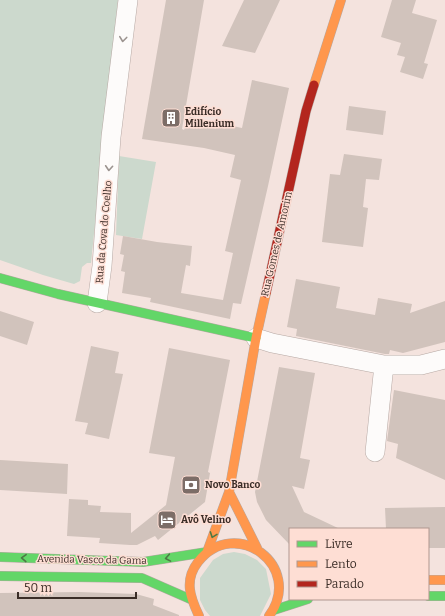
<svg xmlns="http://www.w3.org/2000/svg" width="445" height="616" viewBox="0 0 445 616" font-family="Bitter,serif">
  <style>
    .green { fill: #ccd9cd }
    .building { fill: #d1c3bc }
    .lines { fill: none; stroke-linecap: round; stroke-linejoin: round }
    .street-casing { stroke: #b6a8a3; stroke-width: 20 }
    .fast-casing { stroke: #b6a8a3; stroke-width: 10 }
    .slow-casing { stroke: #b6a8a3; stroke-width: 10 }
    .jam-casing { stroke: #b6a8a3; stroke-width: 10 }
    .street { stroke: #fdfbfa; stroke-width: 19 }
    .fast { stroke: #63d668; stroke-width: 9 }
    .slow { stroke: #ff974d; stroke-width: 9 }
    .jam { stroke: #b3261e; stroke-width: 9 }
    .oneway { stroke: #9c9490 }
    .oneway2 { stroke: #4d7944 }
    .labels { text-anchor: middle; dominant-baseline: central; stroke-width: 3; stroke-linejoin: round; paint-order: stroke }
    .poi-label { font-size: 10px; font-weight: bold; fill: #3b2d27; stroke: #feded4; text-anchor: start }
    .street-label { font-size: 10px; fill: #3b2d27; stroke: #feded4 }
  </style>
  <rect width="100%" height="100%" fill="#f4e3de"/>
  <!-- green -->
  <path class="green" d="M0 0H118L91 263H87L82 267 80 281 74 284 43 275 0 260Z
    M119 156 156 162 142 239 116 235Z
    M234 552 245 554 257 560 266 569 271 594 260 616H210L205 610 200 600V578L213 560 223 554Z"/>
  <!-- building -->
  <path class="building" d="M166 0H204L182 129 184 130 190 117 242 128 252 80 289 88 268 186 241 304 233 303 230 319 150 302 151 298 122 293 125 272 121 271 124 255 120 254 123 236 157 242 192 246 190 266 186 265 181 293 223 300 233 253 225 251 241 180 230 177 235 155 204 148 142 139Z
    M244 0H280L255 53 222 46Z
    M392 0H416L412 13 437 20 424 63 428 64 423 79 400 72 405 57 397 55 401 43 381 37Z
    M349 106 386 111 383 135 346 130Z
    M344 154 382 159 379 180 366 179 363 207 368 208 363 247 322 242 330 174 340 175Z
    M296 279 340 287 336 308 375 315 378 298 412 304 410 313 445 301V342L403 353 390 350 389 354H385L296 336 297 329 287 327Z
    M0 311 34 322 27 345 0 336Z
    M91 346 119 352 115 373 123 374 109 439 85 434 88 423 75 421Z
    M169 348 230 360 208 472 210 473 205 502 158 540 155 536 137 545H130L99 543 100 538 67 536 69 499 88 500V505L101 506 100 512 131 513V533L166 505 175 457 149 453Z
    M279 367 315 373 300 458 310 460 304 489 292 486 304 512 340 529H290V545L266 520 257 502 255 492Z
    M394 390 445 400V480L396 458 398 444 387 441Z
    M0 460 68 464 67 494 0 490Z
    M445 507V548H428V529H386L385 508Z
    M79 592 136 594 154 599 153 605 179 615V616H0V593Z"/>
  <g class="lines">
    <defs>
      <path id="street" d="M97 303 102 266 111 137 128 0
        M256 338 272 343 384 365H421L445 359
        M375 452 384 365"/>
      <path id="fast" d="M0 278 58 294 256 338
        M0 557 143 562 207 552
        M0 576 142 578 190 599
        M428 596H445
        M274 610 308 599"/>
      <path id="slow" d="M314 85 341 0
        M229 492 257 548
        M207 552 229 492 256 338 266 293
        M428 580H445
        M199 616C190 597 184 580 198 562 235 515 305 566 269 616"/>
      <path id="jam" d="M266 293 306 111 314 85"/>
    </defs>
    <!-- street casing -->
    <use href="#street" class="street-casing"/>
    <!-- fast casing -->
    <use href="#fast" class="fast-casing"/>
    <!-- slow casing -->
    <use href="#slow" class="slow-casing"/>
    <!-- jam casing -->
    <use href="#jam" class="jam-casing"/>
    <!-- street -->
    <use href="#street" class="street"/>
    <!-- fast -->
    <use href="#fast" class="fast"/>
    <!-- slow -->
    <use href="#slow" class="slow"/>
    <!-- jam -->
    <use href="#jam" class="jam"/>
  </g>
  <!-- one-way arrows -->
  <defs><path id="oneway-chevron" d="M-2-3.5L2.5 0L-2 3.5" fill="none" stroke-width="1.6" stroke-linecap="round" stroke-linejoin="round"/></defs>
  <g class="oneway">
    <use href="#oneway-chevron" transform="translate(123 39) rotate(97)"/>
    <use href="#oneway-chevron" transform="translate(109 168) rotate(94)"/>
  </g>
  <g class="oneway2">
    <use href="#oneway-chevron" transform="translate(213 535) rotate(110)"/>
    <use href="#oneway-chevron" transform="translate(24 558) rotate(-178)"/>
    <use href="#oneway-chevron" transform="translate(168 558) rotate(170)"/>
  </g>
  <!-- icons -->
  <defs>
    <symbol id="building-square" viewBox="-11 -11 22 22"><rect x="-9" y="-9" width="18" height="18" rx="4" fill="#7c6d67" stroke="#feded4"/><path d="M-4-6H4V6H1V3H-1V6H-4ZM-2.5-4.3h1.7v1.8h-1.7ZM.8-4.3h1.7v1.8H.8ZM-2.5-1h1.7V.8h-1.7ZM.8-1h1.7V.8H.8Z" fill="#fff"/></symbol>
    <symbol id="bank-square" viewBox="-11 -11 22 22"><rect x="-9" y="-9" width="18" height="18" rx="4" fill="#7c6d67" stroke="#feded4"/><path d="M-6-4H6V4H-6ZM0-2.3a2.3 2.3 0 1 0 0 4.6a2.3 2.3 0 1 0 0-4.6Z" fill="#fff"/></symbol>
    <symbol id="hotel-square" viewBox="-11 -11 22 22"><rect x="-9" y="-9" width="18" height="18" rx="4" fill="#7c6d67" stroke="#feded4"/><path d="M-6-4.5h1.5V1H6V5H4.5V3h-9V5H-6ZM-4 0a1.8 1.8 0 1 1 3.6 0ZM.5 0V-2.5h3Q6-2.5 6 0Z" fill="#fff"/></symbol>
  </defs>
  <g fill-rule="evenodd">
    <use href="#building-square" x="160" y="107" width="22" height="22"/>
    <use href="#bank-square" x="180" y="474" width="22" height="22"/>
    <use href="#hotel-square" x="156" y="509" width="22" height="22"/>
  </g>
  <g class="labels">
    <!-- poi labels -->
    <g class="poi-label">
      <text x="185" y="112">Edifício<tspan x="185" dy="12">Millenium</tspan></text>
      <text x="205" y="485">Novo Banco</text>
      <text x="181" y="520">Avô Velino</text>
    </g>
    <!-- street labels -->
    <g class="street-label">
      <text transform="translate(104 232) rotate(-85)">Rua da Cova do Coelho</text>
      <text transform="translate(277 244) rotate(-77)">Rua Gomes de Amorim</text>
      <text transform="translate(92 560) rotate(1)">Avenida Vasco da Gama</text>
    </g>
  </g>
  <!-- legend -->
  <rect x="289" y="528" width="140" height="72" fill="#feded4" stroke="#b0978f"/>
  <rect x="297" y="541" width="20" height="6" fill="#63d668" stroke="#b0978f"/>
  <text x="325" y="548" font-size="12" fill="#3b2d27">Livre</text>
  <rect x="297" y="561" width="20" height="6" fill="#ff974d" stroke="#b0978f"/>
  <text x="325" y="568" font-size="12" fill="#3b2d27">Lento</text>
  <rect x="297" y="581" width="20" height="6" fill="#b3261e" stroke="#b0978f"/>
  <text x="325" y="588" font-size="12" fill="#3b2d27">Parado</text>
  <!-- scale -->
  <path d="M18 592v6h118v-6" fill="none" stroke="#3b2d27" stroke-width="2"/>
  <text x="24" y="592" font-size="12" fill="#3b2d27" stroke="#feded4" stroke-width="3" paint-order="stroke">50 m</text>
</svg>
